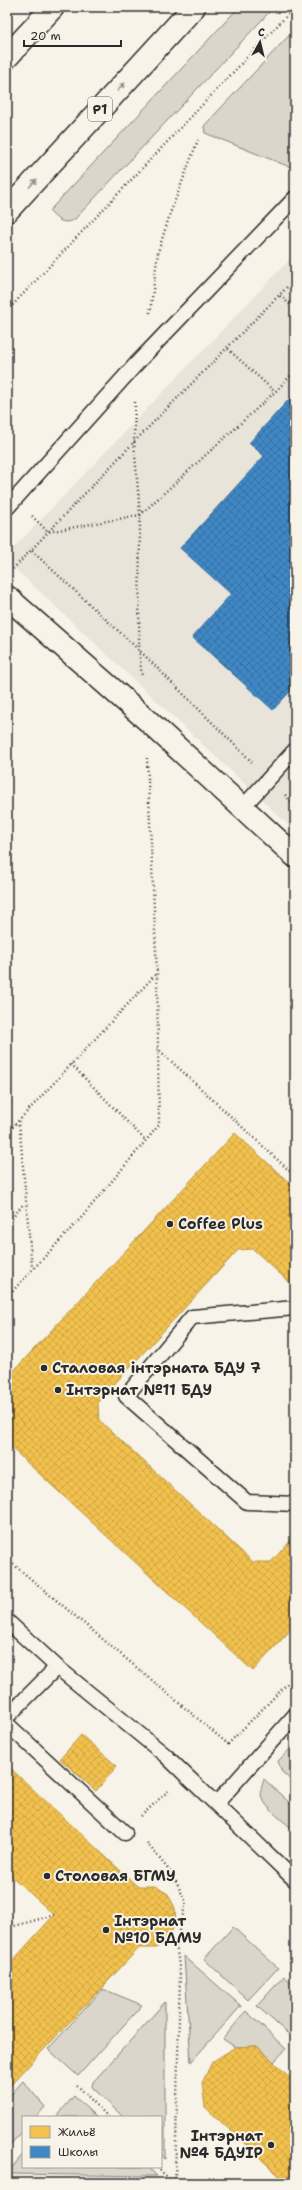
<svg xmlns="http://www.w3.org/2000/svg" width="302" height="2190" viewBox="0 0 302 2190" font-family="'Shantell Sans',sans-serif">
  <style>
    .built { fill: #e8e4da }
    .grass { fill: #dad6cc; stroke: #82807c }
    .homes { fill: url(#homes-cross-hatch); stroke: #b69444 }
    .schools { fill: url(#schools-cross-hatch); stroke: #396c97 }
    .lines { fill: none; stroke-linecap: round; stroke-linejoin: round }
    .lane-casing { stroke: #2b2b2b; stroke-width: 17 }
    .street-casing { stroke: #2b2b2b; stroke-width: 25 }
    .primary-casing { stroke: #2b2b2b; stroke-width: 25 }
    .path { stroke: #2b2b2b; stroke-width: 2.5; stroke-dasharray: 1 3; stroke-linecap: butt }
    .lane { stroke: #f7f3e8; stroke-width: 14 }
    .street { stroke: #f7f3e8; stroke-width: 22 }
    .primary { stroke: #f7f3e8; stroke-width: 22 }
    .oneway { fill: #918f8a }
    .poi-dot { fill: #2b2b2b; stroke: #f7f3e8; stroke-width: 1.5 }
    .labels { text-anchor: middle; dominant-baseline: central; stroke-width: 4; stroke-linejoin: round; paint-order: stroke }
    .shield { fill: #f7f3e8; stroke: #686764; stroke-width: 1 }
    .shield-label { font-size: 14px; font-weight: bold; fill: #2b2b2b }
    .poi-label { font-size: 15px; font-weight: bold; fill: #2b2b2b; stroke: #f7f3e8; text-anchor: start }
  </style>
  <defs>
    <pattern id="homes-cross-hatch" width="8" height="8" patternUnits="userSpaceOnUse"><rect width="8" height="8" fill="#f2c14e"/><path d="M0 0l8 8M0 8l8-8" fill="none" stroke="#d0a644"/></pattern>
    <pattern id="schools-cross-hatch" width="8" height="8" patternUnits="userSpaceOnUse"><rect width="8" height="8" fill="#3f88c5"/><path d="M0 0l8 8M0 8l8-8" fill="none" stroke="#356fa0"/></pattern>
  </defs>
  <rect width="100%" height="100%" fill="#f7f3e8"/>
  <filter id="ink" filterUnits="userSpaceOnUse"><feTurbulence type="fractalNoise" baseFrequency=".025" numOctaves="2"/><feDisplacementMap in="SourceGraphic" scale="8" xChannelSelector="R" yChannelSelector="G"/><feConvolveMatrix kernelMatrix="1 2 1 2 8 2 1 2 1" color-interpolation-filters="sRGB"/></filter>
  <g filter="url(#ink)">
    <!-- built -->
    <path class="built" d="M295 254V831L7 561V555Z"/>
    <!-- grass -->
    <path class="grass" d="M239 7H274L75 219C63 226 57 219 49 211Z
      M295 29V162L290 167 205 133 204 126Z
      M295 1744V1784L282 1772 278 1761Z
      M264 1779 295 1808V1831C287 1824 262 1806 261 1794 260 1790 263 1783 264 1779Z
      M233 1927 278 1968 248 2000 204 1959Z
      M184 1956 241 2006 191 2062Z
      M284 1976 295 1986V2040L257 2006Z
      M103 1989 142 2005 78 2076 48 2049Z
      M165 2002V2158L161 2154V2117H123L92 2087 93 2082Z
      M246 2011 286 2049 274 2062 257 2046 235 2047 223 2039Z
      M23 2081 45 2107 36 2117H23V2131L7 2148V2099Z
      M74 2096 96 2117H56Z
      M23 2154V2167H148L157 2176 7 2174Z"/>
    <!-- homes -->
    <path class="homes" d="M235 1133 295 1188V1282L292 1285 253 1249 238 1250 98 1402 99 1420 253 1562H271L295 1536V1625L253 1671 7 1444V1378Z
      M81 1735 117 1766 96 1791 60 1759Z
      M7 1765 137 1886H155L168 1894 175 1908 176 1922 168 1939 156 1948H139L7 2089V1967L54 1915 7 1872Z
      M257 2046 295 2082V2183H287L205 2107 202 2083 212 2062 235 2047Z"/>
    <!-- schools -->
    <path class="schools" d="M291 397 295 401V686L273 710 192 637 231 594 180 548 264 456 249 443Z"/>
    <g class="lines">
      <defs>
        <path id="lane" d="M7 508 137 363 295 198
          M242 808 295 750
          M295 1308 192 1317 126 1396 247 1502 295 1504
          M7 1621 57 1667 165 1755 295 1880
          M7 1717 57 1667
          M7 1724 125 1833
          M216 1804 295 1715"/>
        <path id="street" d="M7 597 146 719 295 856"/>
        <path id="primary" d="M7 57 53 7
          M7 211 194 7"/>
      </defs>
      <!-- lane casing -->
      <use href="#lane" class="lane-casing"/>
      <!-- street casing -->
      <use href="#street" class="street-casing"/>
      <!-- primary casing -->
      <use href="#primary" class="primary-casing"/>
      <!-- path -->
      <path class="path" d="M280 296 295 309
        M7 311 295 7
        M150 313 158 252 171 211 198 140
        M228 349 275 392
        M135 402 134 442 140 515 139 650 142 677
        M32 516 48 532 140 515 275 392 295 371
        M32 551 139 650 252 762
        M13 569 134 442 295 279
        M285 795 295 805
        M157 1048 295 1176
        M71 1064 146 1141
        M19 1121 32 1268
        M7 1133 156 974
        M7 1225 24 1203
        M7 1297 81 1218 159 1125 157 974 147 758
        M7 1559 228 1744 295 1676
        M141 1816 168 1791
        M147 1843 172 1874 186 1902 176 1943 180 1974 175 2183
        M7 1928 54 1915
        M77 2085 108 2117
        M157 2167 173 2183"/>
      <!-- lane -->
      <use href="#lane" class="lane"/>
      <!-- street -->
      <use href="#street" class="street"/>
      <!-- primary -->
      <use href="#primary" class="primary"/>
    </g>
    <!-- one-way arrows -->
    <defs><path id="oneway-solid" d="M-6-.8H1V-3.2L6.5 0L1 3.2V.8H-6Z"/></defs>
    <g class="oneway">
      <use href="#oneway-solid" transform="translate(121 87) rotate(-48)"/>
      <use href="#oneway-solid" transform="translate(33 183) rotate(-48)"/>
    </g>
  </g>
  <!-- markers -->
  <g class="poi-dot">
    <circle cx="170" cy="1224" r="4"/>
    <circle cx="44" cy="1368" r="4"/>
    <circle cx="58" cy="1390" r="4"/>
    <circle cx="47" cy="1876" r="4"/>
    <circle cx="106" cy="1930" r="4"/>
    <circle cx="271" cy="2145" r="4"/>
  </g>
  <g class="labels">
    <!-- shield labels -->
    <rect class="shield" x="88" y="97" width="24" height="24" rx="3"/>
    <g class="shield-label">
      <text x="100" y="109">Р1</text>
    </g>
    <!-- poi labels -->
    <g class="poi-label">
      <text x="178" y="1224">Coffee Plus</text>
      <text x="52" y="1368">Сталовая інтэрната БДУ 7</text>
      <text x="66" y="1390">Інтэрнат №11 БДУ</text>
      <text x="55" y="1876">Столовая БГМУ</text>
      <text x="114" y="1921">Інтэрнат<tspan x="114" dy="17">№10 БДМУ</tspan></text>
      <text x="263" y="2136" text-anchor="end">Інтэрнат<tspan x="263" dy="17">№4 БДУІР</tspan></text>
    </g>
  </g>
  <!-- margin -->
  <rect width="302" height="2190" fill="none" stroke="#f7f3e8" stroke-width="24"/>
  <rect x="12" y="12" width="278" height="2166" fill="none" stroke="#2b2b2b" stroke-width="1.5" filter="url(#ink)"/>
  <!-- legend -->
  <rect x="22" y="2116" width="140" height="52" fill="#f7f3e8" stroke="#a5a39c"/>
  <rect x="30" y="2126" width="20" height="12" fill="#f2c14e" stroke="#a5a39c"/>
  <text x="58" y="2136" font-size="12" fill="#2b2b2b">Жильё</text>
  <rect x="30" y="2146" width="20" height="12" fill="#3f88c5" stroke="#a5a39c"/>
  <text x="58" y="2156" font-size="12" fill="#2b2b2b">Школы</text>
  <!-- north arrow -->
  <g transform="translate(260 42) rotate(8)" stroke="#f7f3e8" stroke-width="3" paint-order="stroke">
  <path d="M0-3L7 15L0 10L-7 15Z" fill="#2b2b2b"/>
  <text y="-6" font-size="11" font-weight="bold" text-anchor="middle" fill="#2b2b2b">С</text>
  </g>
  <!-- scale -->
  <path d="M24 40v6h97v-6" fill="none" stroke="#2b2b2b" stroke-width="2"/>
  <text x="30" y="40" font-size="12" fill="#2b2b2b" stroke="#f7f3e8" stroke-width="3" paint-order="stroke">20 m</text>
</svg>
